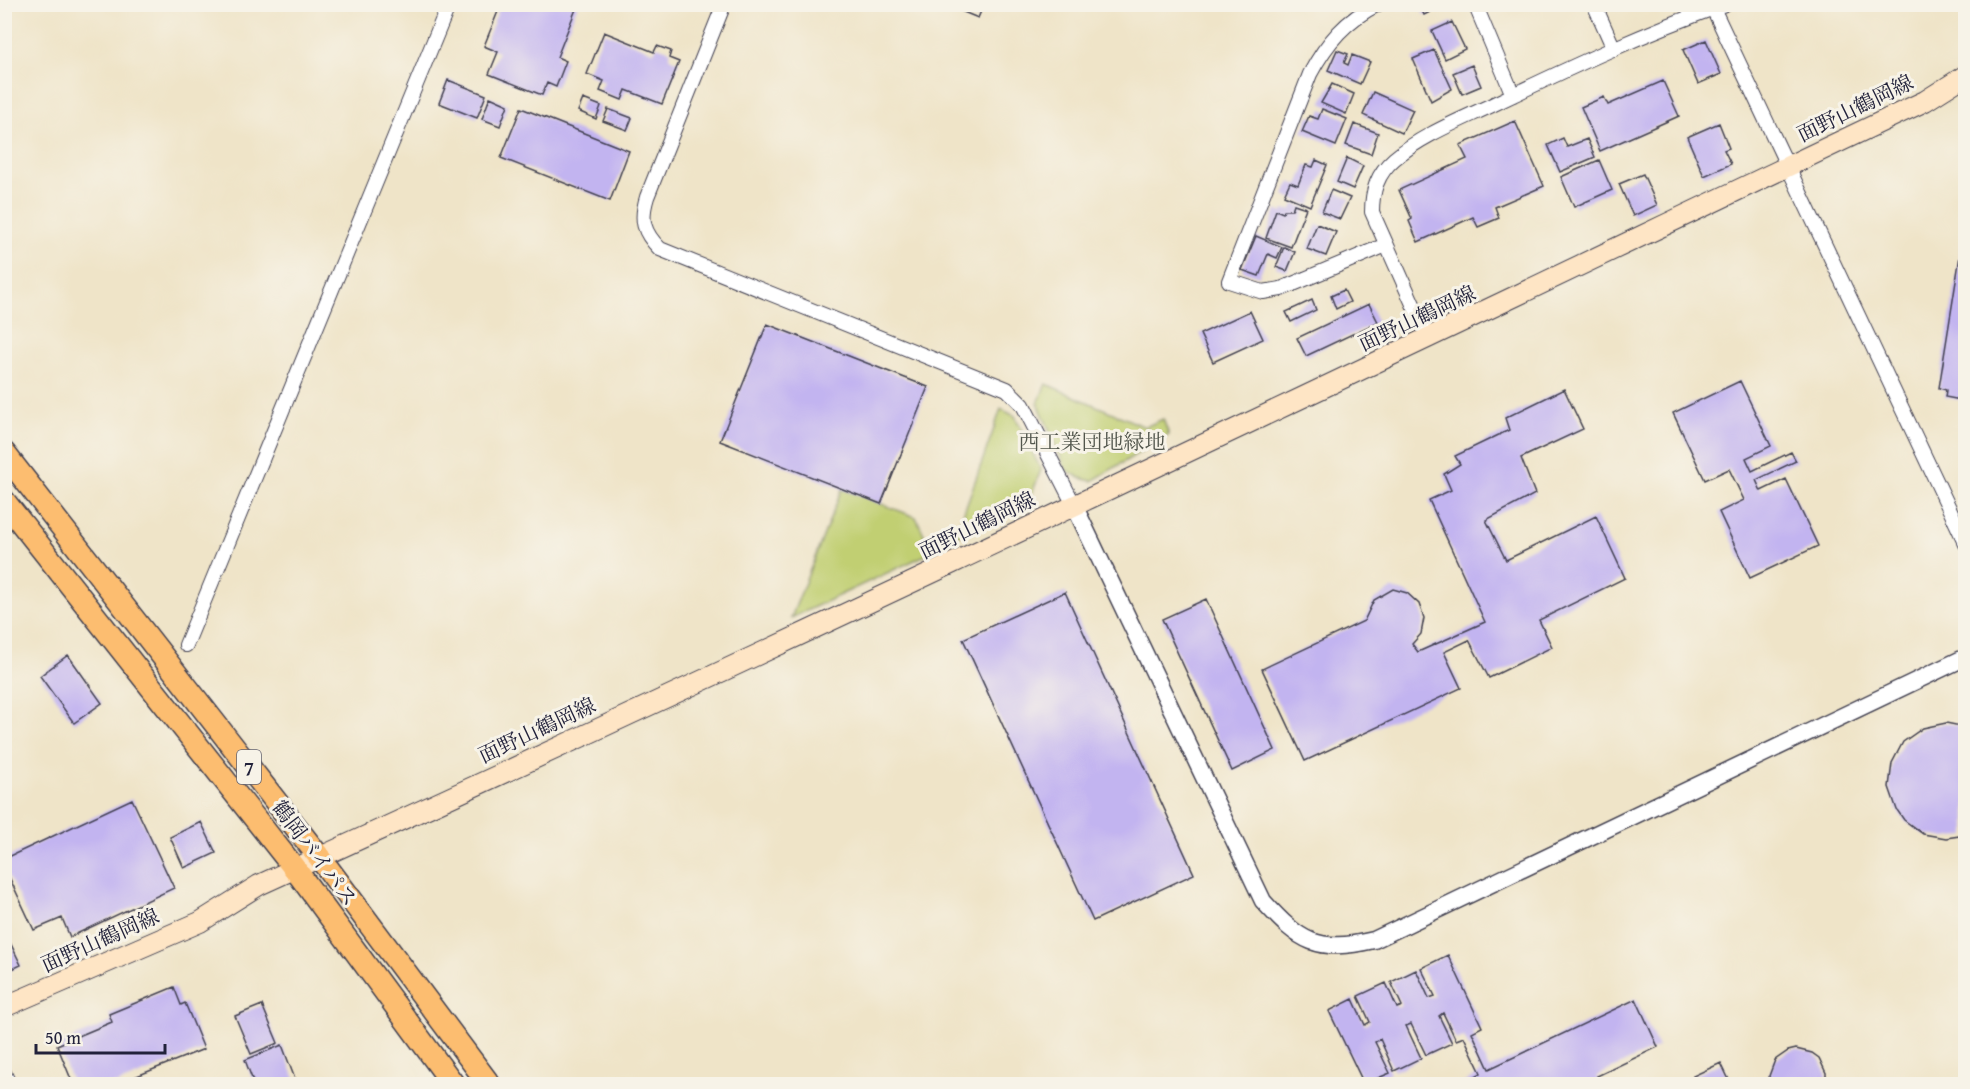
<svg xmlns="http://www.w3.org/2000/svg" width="1970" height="1089" viewBox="0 0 1970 1089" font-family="'Gentium Book Plus','Noto Serif JP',serif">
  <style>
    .green { fill: #c1cf72; stroke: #727856; stroke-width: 1.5 }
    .building { fill: #c2b4f0 }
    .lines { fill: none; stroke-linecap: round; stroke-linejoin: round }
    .minor-casing { stroke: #413f50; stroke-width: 16 }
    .tertiary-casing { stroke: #413f50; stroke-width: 19 }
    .secondary-casing { stroke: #413f50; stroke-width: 22 }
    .trunk-casing { stroke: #413f50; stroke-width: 25 }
    .minor { stroke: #fff; stroke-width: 14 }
    .tertiary { stroke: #fff; stroke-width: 16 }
    .secondary { stroke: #fee5c5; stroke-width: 20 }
    .trunk { stroke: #fcbd6f; stroke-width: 22 }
    .labels { text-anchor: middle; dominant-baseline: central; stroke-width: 6; stroke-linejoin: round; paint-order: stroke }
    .shield { fill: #f7f3e8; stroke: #62616f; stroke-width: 1.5 }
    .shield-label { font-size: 20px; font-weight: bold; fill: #22223b }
    .street-label { font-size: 21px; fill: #22223b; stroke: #f7f3e8 }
    .park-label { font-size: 21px; fill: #52564c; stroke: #f7f3e8 }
  </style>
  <rect width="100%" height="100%" fill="#f7f3e8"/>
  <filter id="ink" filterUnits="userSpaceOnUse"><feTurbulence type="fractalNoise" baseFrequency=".0167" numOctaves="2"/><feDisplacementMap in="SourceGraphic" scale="12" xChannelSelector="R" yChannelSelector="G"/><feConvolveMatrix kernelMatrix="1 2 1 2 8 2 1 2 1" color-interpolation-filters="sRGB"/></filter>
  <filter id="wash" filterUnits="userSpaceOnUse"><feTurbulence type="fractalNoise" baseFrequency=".008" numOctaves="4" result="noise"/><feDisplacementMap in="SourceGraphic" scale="24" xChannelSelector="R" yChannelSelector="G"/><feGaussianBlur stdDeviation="1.35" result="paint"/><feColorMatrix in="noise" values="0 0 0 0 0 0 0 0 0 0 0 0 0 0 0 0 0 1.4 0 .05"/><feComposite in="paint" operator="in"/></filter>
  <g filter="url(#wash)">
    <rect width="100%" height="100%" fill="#efe4c8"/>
    <!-- green -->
    <path class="green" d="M1046 384 1145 427 1163 419 1169 435 1092 481 1080 478 1066 470 1038 403Z
      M1001 409 1015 416 1041 470 1031 496 955 537Z
      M842 489 916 517 932 552 791 618Z"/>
    <g id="blocks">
      <!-- building -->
      <path class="building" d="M501 4H578L557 57 566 61 556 87 547 83 542 95 489 74 498 52 484 46Z
        M944 4H984L978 18Z
        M1419 4H1446L1424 15Z
        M1452 22 1465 49 1445 59 1432 31Z
        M604 32 654 52 657 46 671 51 669 58 679 62 662 104 626 90 622 100 600 91 604 81 587 74Z
        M1706 40 1721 74 1698 84 1683 50Z
        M1337 50 1348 54 1344 63 1348 65 1352 55 1370 62 1360 84 1328 70Z
        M1434 50 1452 89 1431 101 1413 59Z
        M1472 65 1481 86 1462 94 1453 73Z
        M448 80 486 95 477 118 439 103Z
        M1663 81 1679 116 1600 151 1581 107 1604 97 1608 105Z
        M1332 84 1354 94 1346 114 1321 103Z
        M1373 92 1413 110 1402 133 1363 115Z
        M490 97 508 105 500 126 482 119Z
        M583 99 601 106 596 119 578 111Z
        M521 108 629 151 610 201 501 158Z
        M608 109 632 118 627 130 603 121Z
        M1322 109 1347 119 1336 146 1302 132 1309 116 1318 119Z
        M1515 121 1544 186 1495 207 1499 218 1478 227 1473 217 1418 242 1409 221 1412 219 1399 190 1467 159 1460 145Z
        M1719 123 1729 148 1724 150 1731 164 1704 176 1687 137Z
        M1354 124 1378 133 1371 154 1346 145Z
        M1563 138 1567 147 1587 139 1595 157 1560 172 1548 145Z
        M1347 158 1363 166 1353 189 1337 182Z
        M1316 160 1327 165 1310 206 1284 195 1290 182 1298 185 1306 165 1313 167Z
        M1599 160 1612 190 1574 207 1561 177Z
        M1643 174 1657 205 1633 216 1619 184Z
        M1331 190 1350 198 1340 219 1322 212Z
        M1294 204 1306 208 1291 247 1266 238 1276 210 1283 213 1284 210H1292Z
        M1317 224 1336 232 1326 256 1307 249Z
        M1964 231H1966V401L1945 397 1946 390 1939 388Z
        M1256 236 1282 247 1277 258 1268 254 1259 276 1242 270Z
        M1284 247 1295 252 1287 271 1276 267Z
        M1344 290 1350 302 1336 309 1331 296Z
        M1312 300 1316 310 1291 322 1286 312Z
        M1369 304 1378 322 1306 356 1297 338Z
        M1250 311 1263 339 1213 362 1200 334Z
        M767 324 928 387 881 504 720 441Z
        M1740 381 1771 446 1746 458 1752 471 1791 452 1796 461 1756 480 1761 491 1786 479 1818 546 1750 578 1719 512 1744 500 1729 469 1705 480 1673 413Z
        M1564 389 1583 429 1521 458 1535 494 1486 520 1506 560 1596 516 1625 578 1539 620 1552 647 1489 678 1469 640 1444 652 1461 688 1305 761 1262 669 1364 621 1374 600 1393 589 1407 593 1419 604 1424 618 1421 634 1412 644 1418 652 1485 622 1429 500 1451 490 1444 474 1460 464 1455 456 1509 430 1505 418Z
        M1065 592 1194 874 1093 921 963 639Z
        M1206 599 1275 750 1232 771 1162 619Z
        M68 655 102 703 74 723 40 676Z
        M1946 723 1966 727V835L1946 838 1923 834 1904 820 1897 810 1889 787 1892 763 1903 742 1923 728Z
        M132 799 174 888 70 937 62 918 34 930 4 866V859Z
        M201 822 216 853 184 868 170 837Z
        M4 930 21 965 4 973Z
        M1448 955 1482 1027 1472 1032 1489 1069 1636 999 1658 1047 1597 1076 1602 1084H1589L1587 1081 1580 1084H1462L1481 1073 1464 1037 1456 1040 1443 1013 1439 1016 1452 1043 1426 1055 1411 1024 1406 1026 1421 1058 1394 1071 1380 1039 1375 1042 1390 1073 1364 1084 1329 1011 1353 999 1365 1025 1370 1022 1358 996 1386 983 1397 1008 1402 1006 1391 982 1416 970 1429 998 1435 996 1421 968Z
        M174 987 181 1005 185 1003 204 1049 117 1084H73L57 1045 112 1022 109 1014Z
        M262 1005 278 1043 251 1054 235 1016Z
        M282 1045 295 1079 282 1084H254L245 1060Z
        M1796 1049 1812 1053 1819 1058 1826 1073V1084H1770L1769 1076 1775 1060 1788 1051Z
        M1721 1063 1731 1084H1698L1693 1076Z"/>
    </g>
  </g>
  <g filter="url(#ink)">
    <use href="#blocks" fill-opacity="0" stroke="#413f50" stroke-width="1.5"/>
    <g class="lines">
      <defs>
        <path id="minor" d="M724 4 647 197C640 220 643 232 660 249L1007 389 1023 405 1074 505
          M1378 4C1346 20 1327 42 1310 74L1229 281 1263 292 1281 289 1386 245
          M1475 4 1513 95
          M1594 4 1614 49
          M1711 4 1966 544
          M1429 340 1372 212C1372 191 1377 174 1394 159 1422 135 1461 120 1494 104 1569 68 1646 32 1725 4
          M186 645 449 4
          M4 1073 9 1084"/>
        <path id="tertiary" d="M1074 505 1263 901C1301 943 1317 953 1374 940L1966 657"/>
        <path id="secondary" d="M4 1007 200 922 259 885C817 631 1370 365 1925 101L1966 75"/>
        <path id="trunk" d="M4 453 320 858 489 1084
          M4 501 295 869 453 1084"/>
      </defs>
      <!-- minor casing -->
      <use href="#minor" class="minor-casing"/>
      <!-- tertiary casing -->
      <use href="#tertiary" class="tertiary-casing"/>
      <!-- secondary casing -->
      <use href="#secondary" class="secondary-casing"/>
      <!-- trunk casing -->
      <use href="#trunk" class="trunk-casing"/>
      <!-- minor -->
      <use href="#minor" class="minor"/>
      <!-- tertiary -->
      <use href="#tertiary" class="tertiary"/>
      <!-- secondary -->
      <use href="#secondary" class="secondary"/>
      <!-- trunk -->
      <use href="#trunk" class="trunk"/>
    </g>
  </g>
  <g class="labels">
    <!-- shield labels -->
    <rect class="shield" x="237" y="750" width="24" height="34" rx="4.5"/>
    <g class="shield-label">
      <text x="249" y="767">7</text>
    </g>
    <!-- street labels -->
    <g class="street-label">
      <text transform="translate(1855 108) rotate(-26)">面野山鶴岡線</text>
      <text transform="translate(1417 318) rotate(-25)">面野山鶴岡線</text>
      <text transform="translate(977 525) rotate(-26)">面野山鶴岡線</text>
      <text transform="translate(537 730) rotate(-25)">面野山鶴岡線</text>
      <text transform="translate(315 853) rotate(53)">鶴岡バイパス</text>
      <text transform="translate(100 940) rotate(-24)">面野山鶴岡線</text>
    </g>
    <!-- park labels -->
    <g class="park-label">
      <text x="1092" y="441">西工業団地緑地</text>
    </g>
  </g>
  <!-- margin -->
  <rect width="1970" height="1089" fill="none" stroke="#f7f3e8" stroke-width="24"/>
  <!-- scale -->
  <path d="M36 1044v9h129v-9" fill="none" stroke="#22223b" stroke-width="3"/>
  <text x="45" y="1044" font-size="18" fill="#22223b" stroke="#f7f3e8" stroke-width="4.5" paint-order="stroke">50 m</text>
</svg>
